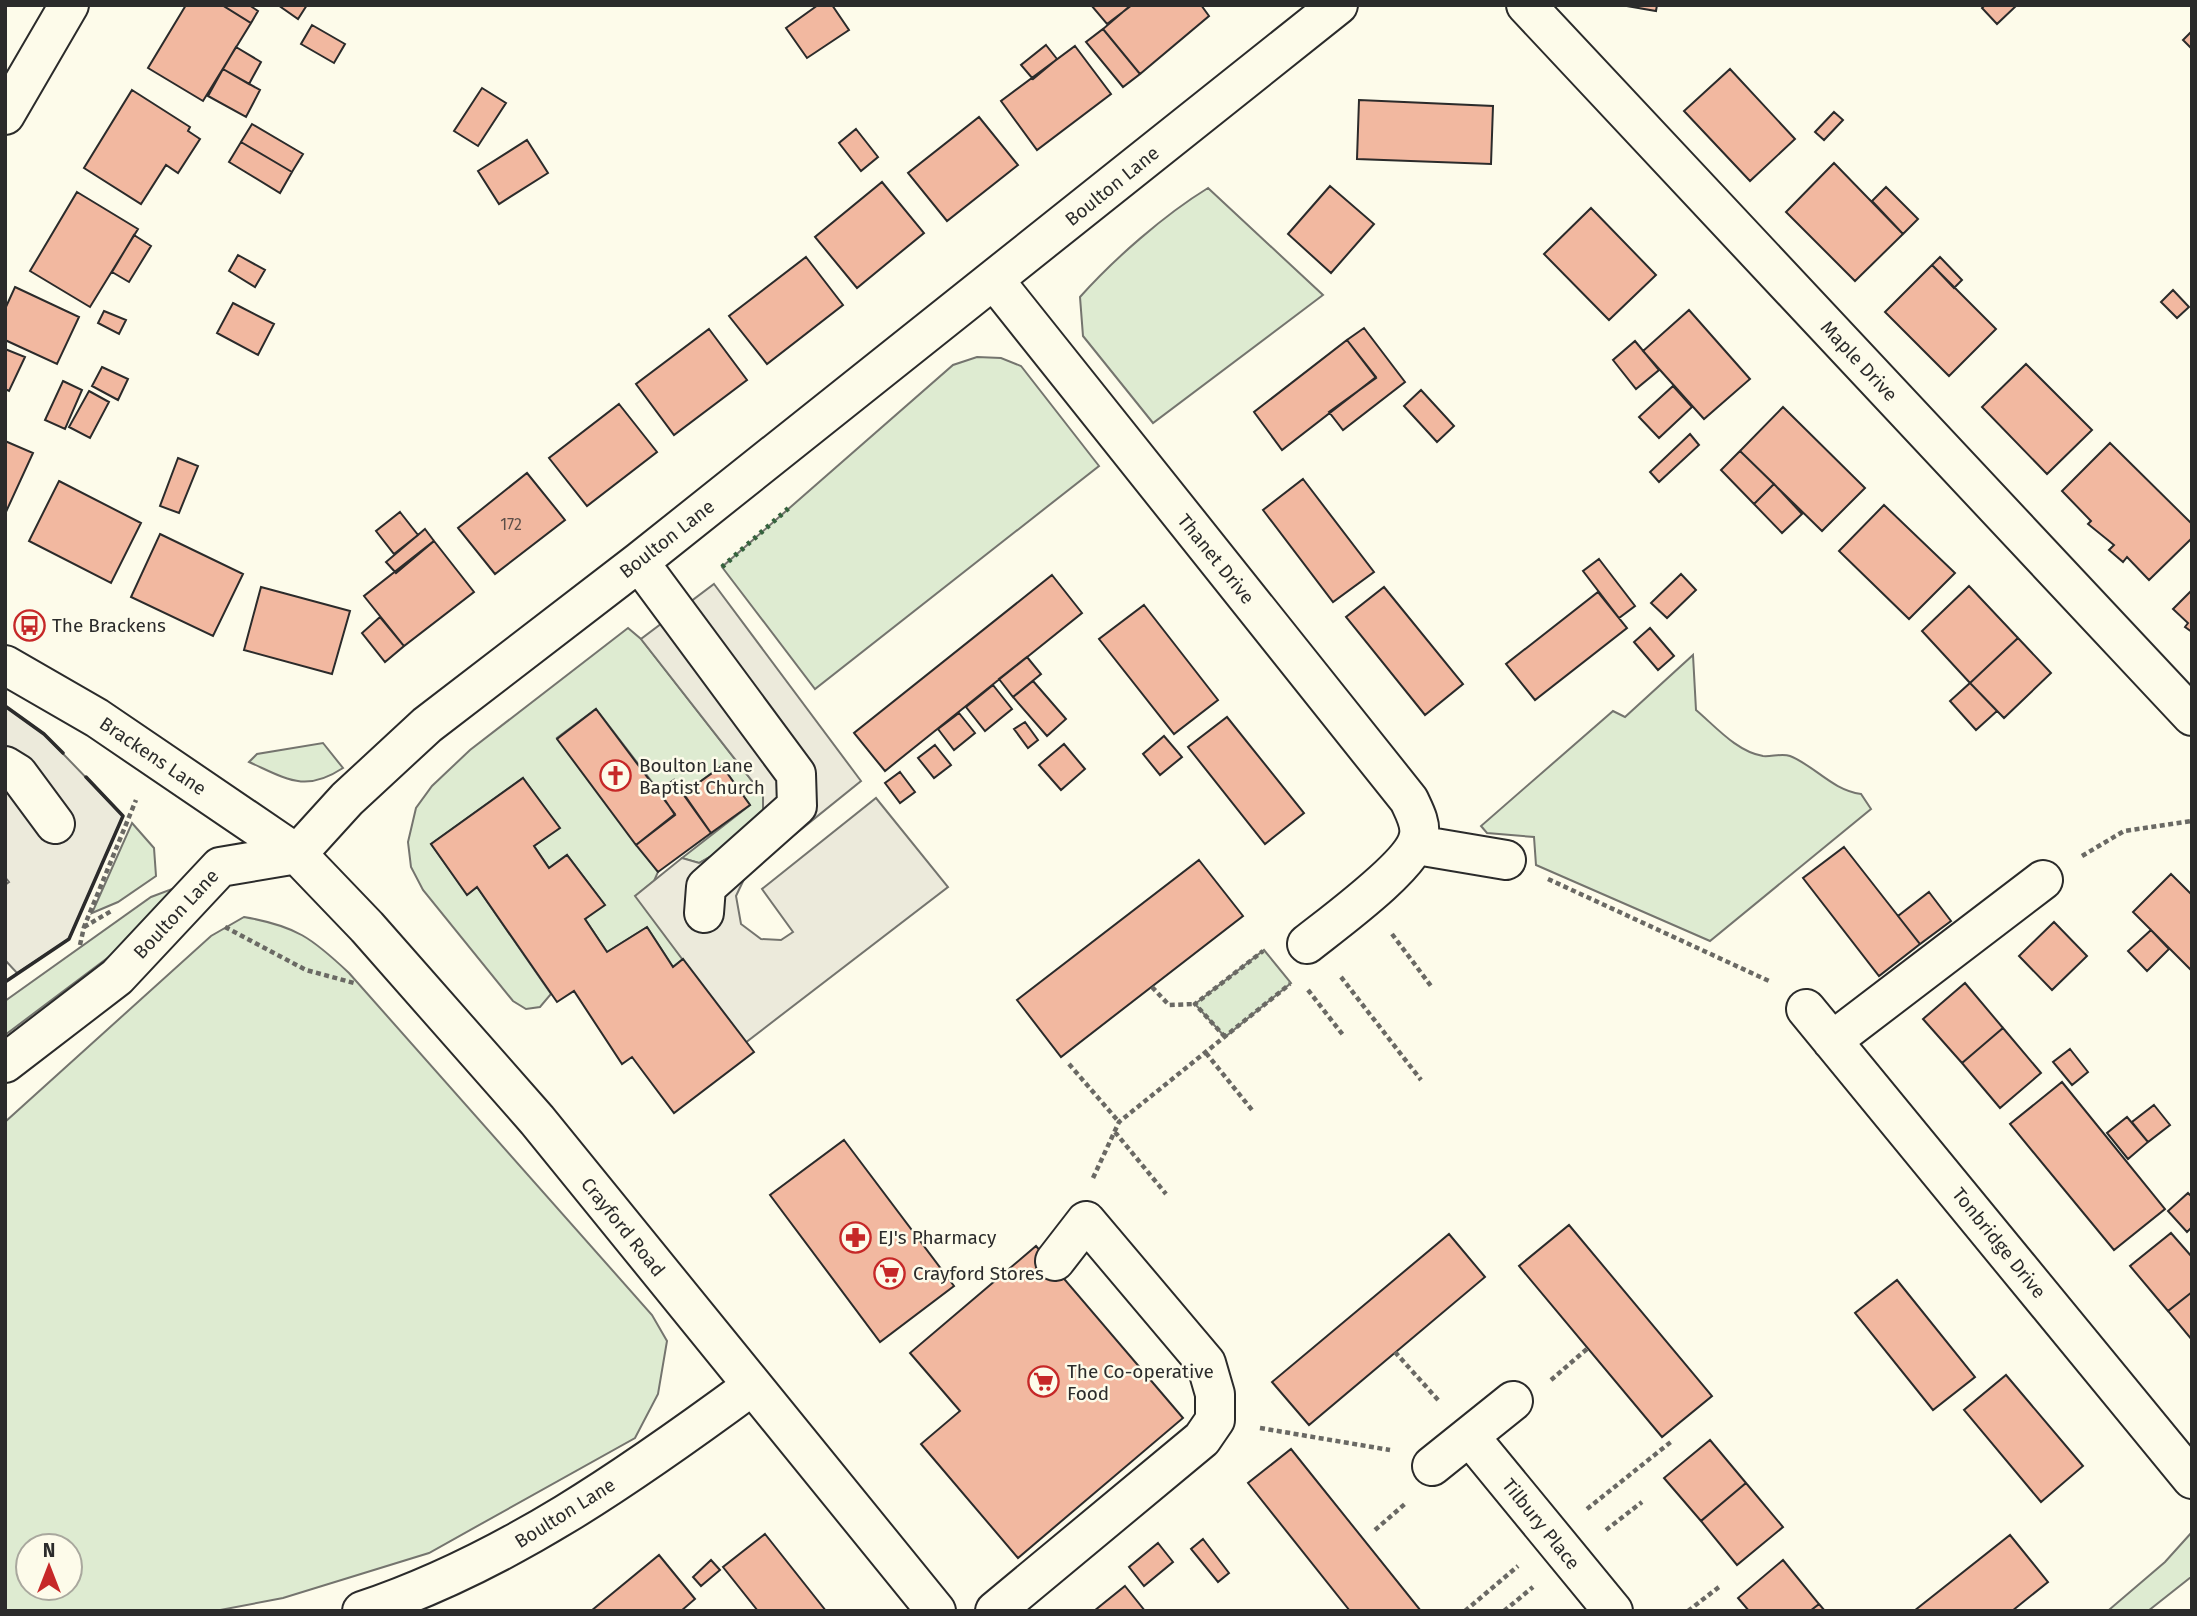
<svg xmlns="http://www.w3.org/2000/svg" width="2197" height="1616" viewBox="0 0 2197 1616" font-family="'Fira Sans',sans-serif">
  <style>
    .green { fill: #deebd1; stroke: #74746e; stroke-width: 2; fill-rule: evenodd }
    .parking { fill: #eceadb; stroke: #74746e; stroke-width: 2 }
    .building { fill: #f2b8a0; stroke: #2b2b2b; stroke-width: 2 }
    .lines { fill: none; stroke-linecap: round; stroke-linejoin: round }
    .minor-casing { stroke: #2b2b2b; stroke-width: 42 }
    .path { stroke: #6a6964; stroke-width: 4.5; stroke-dasharray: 5 3.5; stroke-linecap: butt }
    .minor { stroke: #fdfbea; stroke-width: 38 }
    .hedge { stroke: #34623c; stroke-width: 5; stroke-dasharray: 3.5 5; stroke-linecap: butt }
    .wall { stroke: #2b2b2b; stroke-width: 3.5 }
    .labels { text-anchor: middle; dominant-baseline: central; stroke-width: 5; stroke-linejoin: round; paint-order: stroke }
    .number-label { font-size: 16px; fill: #5d4e48 }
    .street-label { font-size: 19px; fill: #2b2b2b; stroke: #fdfbea }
    .poi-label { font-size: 19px; fill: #2b2b2b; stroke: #fdfbea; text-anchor: start }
  </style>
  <rect width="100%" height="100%" fill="#fdfbea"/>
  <!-- green -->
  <path class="green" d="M1208 188 1323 295 1153 423 1083 336 1080 297C1114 259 1164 215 1208 188Z
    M977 357 1001 358 1021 366 1099 466 815 689 722 567 953 365Z
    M628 628 641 639 763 795V817L720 851 699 863 682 858 750 805 722 766 683 794 674 780 659 791 596 709 557 738 658 872 654 881 636 896 683 959 673 967 647 927 607 952 585 919 604 904 567 855 549 868 534 846 559 828 523 778 431 844 467 894 477 887 551 994 540 1007 526 1009 513 1001 423 890 411 867 408 842 416 808 432 786 470 750Z
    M1693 655 1696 710C1715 726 1737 752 1763 756 1771 757 1782 753 1790 756 1815 766 1832 790 1861 794L1871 809 1710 941 1536 865 1534 837 1487 833 1481 826 1613 711 1625 717Z
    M323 743 343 768C305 793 287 779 249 762L257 754Z
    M132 823 154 848 156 876 118 902 92 913Z
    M172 889 170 899 126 944 5 1035V1001L151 897Z
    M244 917C296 926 312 938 349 973L652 1315 667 1341 658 1394 635 1438 429 1553 283 1598 215 1611H5V1122L211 936ZM28 1546H70V1588H28Z
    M1264 950 1291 983 1225 1037 1195 1004Z
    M2192 1532 2191 1577 2148 1611H2112L2110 1609 2165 1562Z"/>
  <!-- parking -->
  <path class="parking" d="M714 584 861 781 747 873 736 896 741 924 761 939 781 940 793 932 762 889 876 798 948 887 745 1043 635 896 682 858 699 863 720 851 763 817V795L641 639Z
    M5 706 44 734 123 816 69 939 17 973 5 960V885L9 882 5 877Z"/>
  <!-- building -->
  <path class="building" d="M186 5H222L251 23 203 101 148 68Z
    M222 5H249L258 11 251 23Z
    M278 5H307L298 19Z
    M818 5H832L849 30 807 58 786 28Z
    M1091 5H1132L1107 24Z
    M1131 5H1201L1209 16 1140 74 1103 29Z
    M1621 5H1657L1656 11Z
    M1985 5H2017L1997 24 1982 8Z
    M312 25 345 44 334 63 301 44Z
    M1103 29 1140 74 1123 87 1086 42Z
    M2192 31V49L2183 40Z
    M1046 45 1057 59 1033 79 1021 65Z
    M1075 46 1111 94 1037 150 1001 101Z
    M236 47 261 62 249 84 223 69Z
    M223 69 260 90 246 117 208 96Z
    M1730 69 1795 139 1750 181 1684 111Z
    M482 88 506 103 478 146 454 131Z
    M132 90 190 127 188 131 200 139 178 173 166 165 141 204 84 168Z
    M1359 100 1493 106 1491 164 1357 159Z
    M1834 112 1843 120 1824 140 1815 132Z
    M979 117 1018 165 947 221 908 173Z
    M252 124 303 154 292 172 241 142Z
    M856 129 878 157 861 171 839 143Z
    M527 140 548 173 499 204 478 171Z
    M241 142 292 172 280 193 229 162Z
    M1834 163 1903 234 1855 281 1786 212Z
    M882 182 924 233 857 288 815 237Z
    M1330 186 1374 224 1331 273 1288 234Z
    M1886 187 1918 219 1903 234 1872 201Z
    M77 192 138 229 90 307 30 271Z
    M1591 208 1656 275 1609 320 1544 254Z
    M134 235 151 246 129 282 112 272Z
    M238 255 265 270 255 287 229 271Z
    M806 257 843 305 767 364 729 316Z
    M1940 257 1962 280 1954 288 1932 265Z
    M1932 265 1996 329 1949 376 1885 312Z
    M15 287 79 317 57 364 5 340V309Z
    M2173 290 2189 307 2177 318 2161 302Z
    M233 303 274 324 258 355 217 333Z
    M1689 310 1750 379 1704 419 1643 351Z
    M104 311 126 320 119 334 98 323Z
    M1364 328 1405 382 1343 430 1329 412 1376 378 1347 340Z
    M709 329 747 380 674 435 636 384Z
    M1347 340 1376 377 1282 450 1254 412Z
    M1635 341 1659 370 1636 389 1613 360Z
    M5 349 25 357 9 391 5 389Z
    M2026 364 2092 430 2047 474 1982 407Z
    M102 367 128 379 118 400 92 386Z
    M63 381 82 390 65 429 45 420Z
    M1673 386 1692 407 1659 438 1639 417Z
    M1421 390 1454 426 1437 442 1404 406Z
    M89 391 109 402 90 438 69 427Z
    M619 404 657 452 587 506 549 458Z
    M1783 407 1865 488 1822 531 1740 451Z
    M1690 434 1699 445 1659 482 1650 472Z
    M5 441 33 453 5 514Z
    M2110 443 2192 524V538L2149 580 2127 557 2123 562 2109 550 2114 545 2088 524 2091 521 2062 491Z
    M1740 451 1774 484 1754 504 1721 470Z
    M178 458 198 466 179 513 160 506Z
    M527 473 565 520 495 574 458 528Z
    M1303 479 1374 572 1333 602 1263 510Z
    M59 481 141 523 111 583 29 541Z
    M1774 484 1802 514 1782 533 1754 504Z
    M1884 505 1955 573 1909 619 1839 551Z
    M400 512 418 535 394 554 376 531Z
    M425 529 434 541 396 573 386 562Z
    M160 534 243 574 213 636 131 597Z
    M434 541 474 592 404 646 364 596Z
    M1599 559 1635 606 1619 618 1583 571Z
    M1681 574 1696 590 1667 618 1651 603Z
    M1052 575 1082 613 885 771 854 733Z
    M1969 586 2018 638 1970 683 1922 631Z
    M261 587 350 611 332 674 244 650Z
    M1384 587 1463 684 1425 715 1346 617Z
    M2192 590V632L2185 627 2188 623 2173 609Z
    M1598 592 1627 628 1535 700 1506 664Z
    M1144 605 1218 700 1174 734 1099 639Z
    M380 617 404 646 385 662 362 633Z
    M1650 628 1674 656 1658 670 1634 642Z
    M2018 638 2051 673 2004 718 1970 683Z
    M1027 657 1041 674 1013 697 999 679Z
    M1033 681 1066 719 1047 736 1013 697Z
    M1970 683 1997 711 1976 730 1950 701Z
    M993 685 1012 709 985 731 966 707Z
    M596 709 675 814 636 845 557 739Z
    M959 713 975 733 954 750 938 729Z
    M1227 717 1304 813 1265 844 1188 747Z
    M1025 722 1038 740 1028 748 1014 729Z
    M1164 736 1182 757 1160 775 1143 754Z
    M1064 744 1085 769 1061 790 1039 765Z
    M935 745 951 765 934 778 918 758Z
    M722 766 750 805 711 833 683 794Z
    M900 772 915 792 900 803 885 783Z
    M523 778 560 828 534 846 549 868 567 855 605 905 585 919 607 952 647 927 673 967 683 959 754 1052 674 1113 632 1057 622 1064 574 991 557 1002 477 887 467 895 431 844Z
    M674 780 711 833 658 872 636 845 675 815 659 791Z
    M1844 847 1920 944 1879 976 1803 878Z
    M1199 860 1243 916 1061 1057 1017 1000Z
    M2171 874 2192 895V971L2133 912Z
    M1929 892 1951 921 1920 944 1898 916Z
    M2054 922 2087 956 2052 990 2019 956Z
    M2151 930 2169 949 2147 971 2128 951Z
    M1965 983 2003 1028 1962 1063 1923 1019Z
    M2003 1028 2041 1073 2000 1108 1962 1063Z
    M2070 1049 2088 1072 2072 1085 2053 1062Z
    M2062 1082 2165 1209 2114 1250 2010 1124Z
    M2154 1105 2170 1125 2148 1142 2132 1122Z
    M2127 1117 2148 1142 2128 1159 2107 1133Z
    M844 1140 954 1286 880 1342 770 1195Z
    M2188 1193 2192 1197V1227L2187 1232 2168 1211Z
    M1569 1225 1712 1396 1662 1437 1519 1266Z
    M2171 1233 2192 1257V1292L2168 1311 2130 1266Z
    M1449 1234 1485 1277 1309 1425 1272 1382Z
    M1036 1246 1183 1418 1018 1558 921 1444 960 1411 910 1353Z
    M1897 1280 1975 1377 1933 1410 1855 1313Z
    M2192 1292V1340L2168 1311Z
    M2006 1375 2083 1466 2041 1502 1964 1410Z
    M1710 1440 1746 1483 1701 1521 1664 1478Z
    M1291 1449 1421 1611H1350L1248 1483Z
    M1746 1483 1783 1527 1737 1565 1701 1521Z
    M765 1534 826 1611H758L723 1567Z
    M2010 1535 2048 1582 2012 1611H1914Z
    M1203 1539 1229 1573 1218 1582 1191 1549Z
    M1158 1543 1173 1562 1144 1586 1129 1567Z
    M659 1555 695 1599 681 1611H591Z
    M711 1560 720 1570 701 1586 693 1577Z
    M1783 1560 1819 1604 1810 1611H1749L1738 1598Z
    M1125 1586 1145 1611H1094Z
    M1819 1604 1825 1611H1810Z"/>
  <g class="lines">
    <defs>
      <path id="minor" d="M1526 5 2192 716
        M5 115 69 5
        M994 280 1409 800C1414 811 1421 823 1419 835 1415 864 1332 924 1307 944
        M639 562 796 774 797 806 706 887 704 913
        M5 665 97 718 297 854 367 927 537 1120 936 1611
        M5 766 18 774 55 824
        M1417 845 1506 860
        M1806 1009 2192 1479
        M1832 1041 2043 880
        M5 1063 117 977 220 867 297 854 347 799 427 725 639 562 1338 5
        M1470 1437 1613 1611
        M1432 1466 1513 1401
        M362 1611C506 1563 631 1475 752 1386
        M995 1611 1202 1439 1215 1420V1394L1206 1363 1086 1221 1055 1261"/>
    </defs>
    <!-- minor casing -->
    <use href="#minor" class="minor-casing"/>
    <!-- path -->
    <path class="path" d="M2082 856 2124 831 2192 821
      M1548 879 1769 981
      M84 927 113 910
      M225 927 306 970 354 983
      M1392 934 1431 986
      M80 945 84 927 136 800
      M1341 977 1421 1080
      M1152 987 1169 1005 1195 1004
      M1308 990 1343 1035
      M1225 1037 1195 1004 1263 951
      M1206 1053 1252 1110
      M1069 1064 1119 1122
      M1115 1132 1166 1194
      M1093 1178 1119 1122 1290 984
      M1395 1352 1439 1401
      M1551 1380 1588 1348
      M1260 1428 1390 1450
      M1587 1509 1672 1441
      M1375 1530 1406 1503
      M1606 1530 1642 1502
      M1465 1611 1518 1566
      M1504 1611 1533 1587
      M1688 1611 1719 1587"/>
    <!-- minor -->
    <use href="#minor" class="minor"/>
    <!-- hedge -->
    <path class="hedge" d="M722 567 791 506"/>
    <!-- wall -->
    <path class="wall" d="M5 706 44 734 63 753
      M5 982 69 939 123 816 86 777"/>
  </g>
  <!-- icons -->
  <defs>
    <symbol id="bus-ring" viewBox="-11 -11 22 22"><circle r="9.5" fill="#fdfbea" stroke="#c62828" stroke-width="1.5"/><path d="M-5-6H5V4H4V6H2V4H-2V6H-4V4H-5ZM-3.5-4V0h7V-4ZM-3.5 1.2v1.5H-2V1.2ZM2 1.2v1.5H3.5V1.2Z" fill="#c62828"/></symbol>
    <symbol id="church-ring" viewBox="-11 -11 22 22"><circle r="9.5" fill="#fdfbea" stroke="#c62828" stroke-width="1.5"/><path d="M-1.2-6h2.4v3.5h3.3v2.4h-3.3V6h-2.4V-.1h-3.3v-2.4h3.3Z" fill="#c62828"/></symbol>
    <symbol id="pharmacy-ring" viewBox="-11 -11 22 22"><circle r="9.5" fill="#fdfbea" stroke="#c62828" stroke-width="1.5"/><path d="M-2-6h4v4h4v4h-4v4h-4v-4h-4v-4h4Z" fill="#c62828"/></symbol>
    <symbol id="supermarket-ring" viewBox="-11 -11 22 22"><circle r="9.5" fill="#fdfbea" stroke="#c62828" stroke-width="1.5"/><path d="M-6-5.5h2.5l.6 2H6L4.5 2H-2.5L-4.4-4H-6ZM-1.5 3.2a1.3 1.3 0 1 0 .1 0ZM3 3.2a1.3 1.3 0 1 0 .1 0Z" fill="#c62828"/></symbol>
  </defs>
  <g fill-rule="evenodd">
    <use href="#bus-ring" x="12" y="608" width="35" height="35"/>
    <use href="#church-ring" x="598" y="758" width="35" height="35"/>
    <use href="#pharmacy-ring" x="838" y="1220" width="35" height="35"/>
    <use href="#supermarket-ring" x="872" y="1256" width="35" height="35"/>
    <use href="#supermarket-ring" x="1026" y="1364" width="35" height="35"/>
  </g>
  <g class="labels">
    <!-- number labels -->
    <g class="number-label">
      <text x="511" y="524">172</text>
    </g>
    <!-- street labels -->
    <g class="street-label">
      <text transform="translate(1112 186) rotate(-39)">Boulton Lane</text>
      <text transform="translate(1859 361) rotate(47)">Maple Drive</text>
      <text transform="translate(667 539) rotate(-38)">Boulton Lane</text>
      <text transform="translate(1216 559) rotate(51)">Thanet Drive</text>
      <text transform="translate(153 756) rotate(34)">Brackens Lane</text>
      <text transform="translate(176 914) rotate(-47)">Boulton Lane</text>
      <text transform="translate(623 1227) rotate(51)">Crayford Road</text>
      <text transform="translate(1999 1243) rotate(51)">Tonbridge Drive</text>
      <text transform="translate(565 1513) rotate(-32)">Boulton Lane</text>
      <text transform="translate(1541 1524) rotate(51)">Tilbury Place</text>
    </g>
    <!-- poi labels -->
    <g class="poi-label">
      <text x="52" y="625">The Brackens</text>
      <text x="639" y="765">Boulton Lane<tspan x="639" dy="22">Baptist Church</tspan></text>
      <text x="878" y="1237">EJ's Pharmacy</text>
      <text x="913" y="1273">Crayford Stores</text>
      <text x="1067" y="1371">The Co-operative<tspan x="1067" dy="22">Food</tspan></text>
    </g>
  </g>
  <!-- border -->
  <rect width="2197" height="1616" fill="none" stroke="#2b2b2b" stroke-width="14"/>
  <!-- north arrow -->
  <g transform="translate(49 1567)"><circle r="33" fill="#fdfbea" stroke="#a9a89e" stroke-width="2"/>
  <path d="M0-5L12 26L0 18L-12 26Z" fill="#c62828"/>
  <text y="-10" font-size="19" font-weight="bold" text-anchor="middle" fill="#2b2b2b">N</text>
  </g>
</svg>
